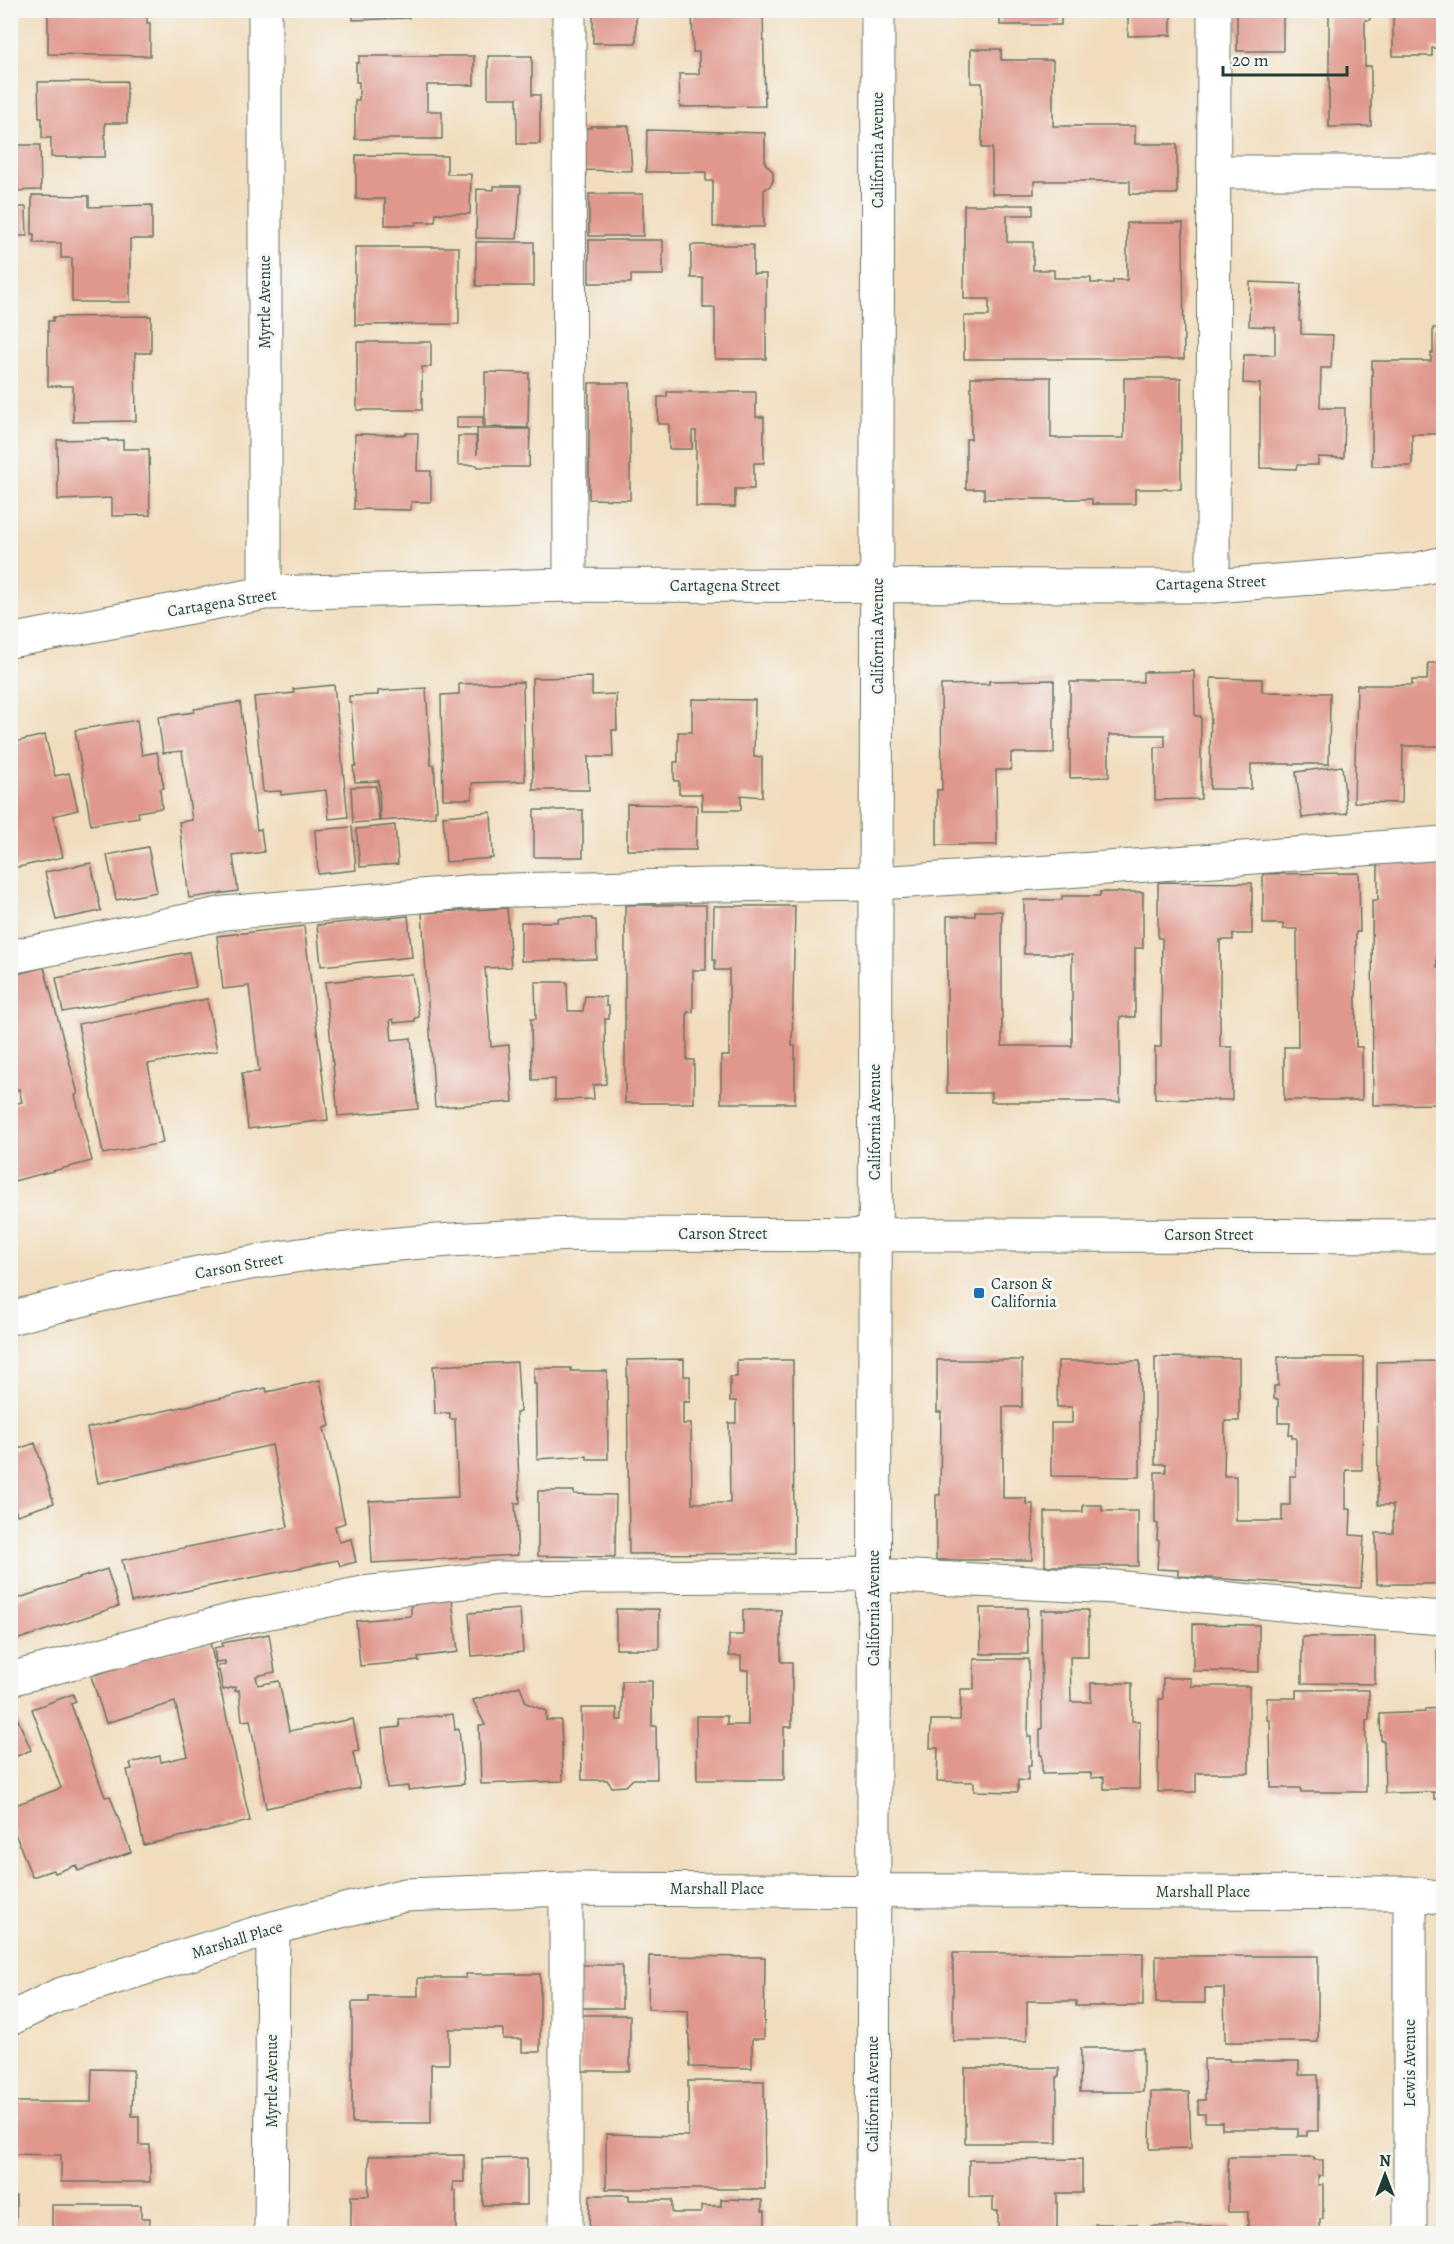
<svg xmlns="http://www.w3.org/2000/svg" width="1454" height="2244" viewBox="0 0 1454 2244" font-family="Alegreya,serif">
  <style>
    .building { fill: #e0988d }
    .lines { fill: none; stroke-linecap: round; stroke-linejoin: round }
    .minor-casing { stroke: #687564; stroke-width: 35 }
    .major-casing { stroke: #687564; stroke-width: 35 }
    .minor { stroke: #fff; stroke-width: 33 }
    .major { stroke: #fff; stroke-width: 33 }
    .poi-dot { fill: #1f6fb2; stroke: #f6f6f2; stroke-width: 2 }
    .labels { text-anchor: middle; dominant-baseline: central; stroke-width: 6; stroke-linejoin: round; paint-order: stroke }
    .street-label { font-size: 16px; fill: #1f3d34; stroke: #f6f6f2 }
    .poi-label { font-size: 16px; fill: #1f3d34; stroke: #f6f6f2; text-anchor: start }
  </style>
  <rect width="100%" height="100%" fill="#f6f6f2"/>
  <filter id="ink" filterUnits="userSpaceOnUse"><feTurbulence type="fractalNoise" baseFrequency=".0167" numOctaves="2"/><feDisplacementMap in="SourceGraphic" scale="12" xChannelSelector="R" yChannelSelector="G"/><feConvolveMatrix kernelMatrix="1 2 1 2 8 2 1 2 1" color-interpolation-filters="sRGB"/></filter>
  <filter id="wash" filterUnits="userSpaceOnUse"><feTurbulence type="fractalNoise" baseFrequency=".008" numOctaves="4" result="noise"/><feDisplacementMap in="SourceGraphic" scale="24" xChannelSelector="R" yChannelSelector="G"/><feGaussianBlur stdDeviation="1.35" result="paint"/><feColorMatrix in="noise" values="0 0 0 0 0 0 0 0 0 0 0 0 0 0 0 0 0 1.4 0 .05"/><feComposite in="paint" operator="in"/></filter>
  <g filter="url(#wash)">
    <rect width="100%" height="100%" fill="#f1ddbd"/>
    <g id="blocks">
      <!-- building -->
      <path class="building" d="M48 10H147V23H150V56L48 54Z
        M353 10H409V18L353 20Z
        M593 10H636V43H593Z
        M692 10H763L765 106 680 107 679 74H699V52H693Z
        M1000 10H1061V25H1000Z
        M1128 10H1171V35L1128 36Z
        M1237 10H1283V51H1237Z
        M1329 10H1370V20H1365V66H1371V126L1329 127Z
        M1393 10H1444V48H1432V56H1393Z
        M971 49H1001V60H1053V126H1135V144H1177V194H1130V181H1034V194H992V148H982V83H971Z
        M359 56H474V85H427V111H442V139H355V100H359V82H356V63H359Z
        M488 56H532V95H540V144H517V98H488Z
        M127 81V123H105V157H51V138H42V118H39L38 82Z
        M591 126H629L632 171 578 170V128H591Z
        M647 130 765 133V163L773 172V181L770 186 764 190V227H713V181H706V172H646Z
        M10 145H40L41 190 10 191Z
        M356 155 447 156V174H471L470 214 436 213 435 222H416V225H385V199H356Z
        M494 186H521L517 239 476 238 477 189 494 190Z
        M10 194H14L15 207H26L27 236H10Z
        M589 194H643V236H589Z
        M32 195 89 196V207L152 205V239H130V302H72V258H61V243H34V234H32Z
        M964 205H1033V215H1007V242H1033V270H1054V278H1091V283H1113V280H1127V223H1183L1184 359H964V316H989V299H964Z
        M589 240H663V275H631V283H589Z
        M476 242H534V286H476Z
        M691 245H753V274H766V359H715V308H703V278H691Z
        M355 247H459V324L355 325Z
        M1250 282 1301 284 1299 321H1301V334L1333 335 1331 368H1321L1320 408H1345L1344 458 1318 457V465H1297L1296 469 1260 468V384L1243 383 1244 355H1275V327L1249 326Z
        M10 311H13V363H10Z
        M151 316V353H135L136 421 73 422V386H48V321H53V317Z
        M1433 328H1444V434H1412V466H1372V361H1431V353H1433Z
        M357 342H431V367H422V410H357Z
        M485 372 529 373 528 428 485 427Z
        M971 377H1051V438H1124V378H1181V489H1135V504H1092V499H984V489H966V439H971Z
        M589 383H630V500L589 499Z
        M667 392H756V417H764V463H754V489H735V507H696V431H692V449H669V424H658V397H667Z
        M457 417H483V428H457Z
        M477 429H530L529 467H477V465H458V436H476L477 455Z
        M406 433H418L417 471H431V502H411V510L354 509 355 434 406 435Z
        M108 439V441L123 440V449H149L150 515 112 516V498L58 500 57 440Z
        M1428 663H1444V746H1403L1402 803 1354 802 1357 685H1412V680H1427Z
        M1194 671 1195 716H1201V799L1155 800V747H1165V735H1109V777L1070 778V682H1143V672Z
        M592 677V695L616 694 617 730H612L613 757H588L589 790H533L532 678Z
        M1211 678 1262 679V692L1330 693 1329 764H1251V789H1210Z
        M1054 680V753H1011V770H996L997 845H937V790H942L941 685 989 684V681Z
        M523 682 525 781 472 783V799H443L441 695 459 694V684Z
        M334 685 348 817 329 819 326 790 281 795V791L263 792 254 697 294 693 293 689Z
        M426 688 431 765H434L437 810H435V817L380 821 379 781 355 782 353 766H356L351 702H349V696L378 695V691Z
        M692 699 755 700 754 757H762V797L741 795V810H702V794H679V781H674V762H678V732H692Z
        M240 702 257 830 261 829 264 852 233 856 238 891 189 898 179 822 192 820 182 751 163 753 158 717 194 712V709Z
        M137 720 142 755 157 752 164 788 160 789 162 808 138 812 139 817 91 825 75 730Z
        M45 735 55 776 69 773 78 810 53 816 63 857 10 869V743Z
        M1342 766 1347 813 1302 818 1296 772Z
        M376 786 379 821 353 823 351 787Z
        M627 804 697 805 696 850H627Z
        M534 810H583V857H534Z
        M491 812 493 858 446 862 443 816Z
        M395 825 398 864 360 867 356 829Z
        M352 827 356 870 318 874 315 830Z
        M148 847 157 892 116 900 107 855Z
        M1378 858H1444V933H1437V967H1442V1032H1437L1438 1058H1444V1104L1373 1105 1372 900H1378Z
        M91 863 101 911 56 920 45 872Z
        M1359 873 1360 932H1356V1047H1362V1100H1284V1047H1298L1297 929H1283V924H1263V874Z
        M1158 882 1252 883V934H1233V940H1220V1047H1232V1100L1155 1099V1047H1161L1162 938H1158Z
        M1100 892H1143V948H1135V1017H1120V1102H991V1093H947V916H975V911H1002V1046H1072V954H1024V900H1062V896H1100Z
        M625 905H706V970H693V1012H687V1060H694V1103H625Z
        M714 906H795L792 1046H795V1103H721V1056H729V970H715V960H713Z
        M507 908 511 967 485 968 491 1047 509 1045 513 1102 435 1107 422 913Z
        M10 915 16 932 10 933Z
        M408 916 412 957 321 966 317 925Z
        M558 918H592V920H596L597 959 521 961V922H558Z
        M304 926 328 1120 248 1129 242 1073 259 1072 249 986 223 989 217 936Z
        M189 952 196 987 63 1012 56 978Z
        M44 967 78 1094 75 1095 92 1161 10 1182V1105L22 1102 19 1089 12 1091 10 1085V976Z
        M412 974 419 1017 415 1018V1021L394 1023 393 1019 390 1020 392 1040 411 1038 418 1109 338 1116 325 982Z
        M535 982H567L568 1011H583L585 996 606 997V1006H609V1019H605L606 1084 593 1085 594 1099 555 1100V1079L532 1080 531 1019H536Z
        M207 999 217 1051 148 1064 163 1143 103 1154 78 1024Z
        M1155 1357 1239 1358V1421H1225L1224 1476H1236V1521H1282V1505H1290V1476H1296V1438H1292V1435H1289L1290 1423H1278V1399H1274V1386H1278V1357H1363L1362 1470H1346V1509H1351L1350 1535 1364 1536 1361 1588 1178 1576V1570L1157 1569 1159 1541 1157 1540 1158 1524 1155 1523V1472H1166V1464H1155Z
        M684 1359V1376H690V1402H683V1424H691L692 1503H730L729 1423H736V1401H730V1377H737V1360H793L794 1553 629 1554 627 1360Z
        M937 1360H1022V1407H1003V1498H1026V1504H1033L1032 1560H936V1495H940L941 1412H937Z
        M1058 1361H1140V1477L1051 1476V1423H1072V1407H1057Z
        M1444 1361V1401H1439L1440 1492 1444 1491V1584H1377L1376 1533H1393V1505H1378L1377 1362Z
        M517 1362 520 1412 516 1413 520 1503H515L518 1555 372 1563 369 1501 458 1497 455 1419H450V1413L435 1414 433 1366Z
        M534 1368H571V1371H607L608 1459H587V1456L537 1459 536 1384H534Z
        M320 1380 330 1426 324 1428 345 1523 335 1526 339 1542 351 1539 356 1562 340 1566 338 1560 131 1602 122 1560 288 1527 272 1445 98 1483 87 1428 266 1388 267 1392Z
        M35 1443 54 1503 17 1515 15 1508 10 1510V1452Z
        M538 1491H574V1494L616 1495 615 1557 538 1556Z
        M1083 1505H1102V1511H1138V1566H1045V1512H1083Z
        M107 1569 119 1606 10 1642V1585L16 1599Z
        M452 1599 458 1652 418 1657 419 1661 360 1666 356 1621 411 1616V1600Z
        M980 1608H1027L1028 1654H981Z
        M520 1609 523 1652 472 1656 469 1613Z
        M616 1609H659V1649H616Z
        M743 1610H781V1662H792V1727H784V1780H697L696 1716H727V1725H748V1670H741V1656H729V1635H743Z
        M1041 1610H1088V1657H1070L1071 1702H1091V1683H1132V1721H1140L1139 1789H1104V1777L1091 1778V1773L1042 1774V1755H1040V1729H1042Z
        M1193 1624 1259 1625V1672L1193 1671Z
        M269 1634 275 1672 256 1676 258 1685 279 1681 289 1731 353 1719 359 1751 353 1752 360 1788 266 1808 250 1720 242 1721 239 1690 235 1691V1687L223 1690 218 1666 225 1665V1661L216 1662 214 1648 223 1646 222 1643Z
        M1302 1637H1375V1684L1302 1683Z
        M210 1643 250 1821 144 1845 127 1770 132 1769 130 1763 160 1756 161 1762 188 1756 175 1702 106 1723 91 1676 174 1650Z
        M1437 1650H1444V1696H1438Z
        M974 1659H1029L1028 1737H1031V1766H1028V1781L1018 1780V1792L974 1791V1782L937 1781 938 1748H930L931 1720H960L961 1689H974Z
        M1163 1678H1191V1686H1249V1773H1196V1792H1158L1159 1699H1163Z
        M622 1681H652V1726H656L657 1779H633L626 1786 612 1787 607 1780H582L581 1708H617V1720H622Z
        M520 1686 526 1703 546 1711V1720H561L563 1781 481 1784 479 1725H485L473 1700Z
        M1296 1690H1369V1720H1366V1792H1301V1788H1271L1270 1720H1267V1698H1296Z
        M73 1694 76 1702 71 1704 105 1797 110 1796 131 1852 78 1871 76 1865 55 1873 53 1870 32 1877 10 1820V1807L61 1788 32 1709Z
        M13 1708 31 1750 10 1759V1709Z
        M1444 1708V1799H1434V1792L1385 1793 1384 1741H1381L1380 1714 1425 1712V1709Z
        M453 1714 455 1730 459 1729 464 1784 408 1790V1786L387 1788 382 1729 400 1727 399 1720Z
        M953 1953H1143V2006H1076V2001H1027V2041H953Z
        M649 1956 765 1957 764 2039H752V2068L690 2067 688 2011 648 2009Z
        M1156 1956H1318V2042H1225L1224 1988H1205V2003H1156Z
        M577 1965H622V2008H577Z
        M466 1974H540V2052H522V2039H503V2029H449V2064H431V2123H352V2002H369V1996H418V1978H466Z
        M581 2015H630V2071H581Z
        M1081 2048H1143V2092H1080Z
        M1204 2059H1229V2061H1299V2075H1318V2131H1307V2136H1298V2129H1222V2122H1205V2114H1198V2100H1205Z
        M965 2068H1059V2077H1057V2143H965Z
        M92 2069 133 2070 132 2116H139V2145H150V2182H61V2155L10 2154V2111H14V2102H91Z
        M688 2081H764L765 2189H606V2134L688 2136Z
        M1151 2092H1189L1191 2148 1150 2149Z
        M464 2155V2182H453V2191H456V2234H351V2196H369V2156Z
        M1228 2157H1314V2160H1323V2176H1318V2185H1323V2219H1320V2234H1151V2226H1229V2229H1248V2212H1228Z
        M527 2158V2205H483L482 2159Z
        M1082 2159V2193H1057V2234H998V2211H993V2197H969V2160Z
        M590 2195H629V2200H672V2213H701V2206H721V2199L762 2200V2211H765V2229H761V2234H589Z
        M10 2196H16V2234H10Z
        M52 2205H141V2218H150L149 2234H52Z
        M1095 2224H1137V2234H1095Z"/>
    </g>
  </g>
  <g filter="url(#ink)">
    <use href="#blocks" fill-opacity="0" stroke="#687564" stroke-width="1.5"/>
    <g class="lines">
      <defs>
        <path id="minor" d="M265 10V593
          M569 10 570 585
          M1214 172H1444
          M1213 586 1214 10
          M10 641 265 593 570 585 1213 586 1414 570 1444 563
          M10 957 225 913 477 891 709 885 877 883 1066 871 1444 843
          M10 1679 240 1618 363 1593 499 1578 874 1575 1114 1587 1360 1612 1444 1618
          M566 1889V2234
          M1410 1893V2234
          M10 2019 59 1995 273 1928 405 1895 566 1889 1410 1893 1444 1898
          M271 2234 273 1928
          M873 2234 878 10"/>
        <path id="major" d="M10 1318C88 1298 166 1278 245 1264 354 1244 466 1238 576 1234L1444 1236"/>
      </defs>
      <!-- minor casing -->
      <use href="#minor" class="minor-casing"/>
      <!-- major casing -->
      <use href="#major" class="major-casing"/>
      <!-- minor -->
      <use href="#minor" class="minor"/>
      <!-- major -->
      <use href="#major" class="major"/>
    </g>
  </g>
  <!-- markers -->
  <rect class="poi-dot" x="973" y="1287" width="12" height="12" rx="3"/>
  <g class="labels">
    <!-- street labels -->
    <g class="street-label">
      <text transform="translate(878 150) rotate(-90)">California Avenue</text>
      <text transform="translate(265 302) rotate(-90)">Myrtle Avenue</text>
      <text transform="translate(1211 583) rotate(-2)">Cartagena Street</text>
      <text x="725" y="586">Cartagena Street</text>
      <text transform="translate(222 603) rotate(-9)">Cartagena Street</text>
      <text transform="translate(878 636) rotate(-90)">California Avenue</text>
      <text transform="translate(875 1122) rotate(-90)">California Avenue</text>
      <text x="723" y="1234">Carson Street</text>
      <text x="1209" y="1235">Carson Street</text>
      <text transform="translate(239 1266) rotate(-10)">Carson Street</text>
      <text transform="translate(874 1608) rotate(-90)">California Avenue</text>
      <text x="717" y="1889">Marshall Place</text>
      <text x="1203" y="1892">Marshall Place</text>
      <text transform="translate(237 1940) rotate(-17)">Marshall Place</text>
      <text transform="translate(1410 2063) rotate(-90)">Lewis Avenue</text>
      <text transform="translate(272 2081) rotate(-90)">Myrtle Avenue</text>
      <text transform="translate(873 2094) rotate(-90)">California Avenue</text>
    </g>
    <!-- poi labels -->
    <g class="poi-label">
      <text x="991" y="1284">Carson &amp;<tspan x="991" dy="18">California</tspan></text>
    </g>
  </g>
  <!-- margin -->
  <rect width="1454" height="2244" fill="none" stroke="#f6f6f2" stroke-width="36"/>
  <!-- north arrow -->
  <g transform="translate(1385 2175)" stroke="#f6f6f2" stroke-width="4.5" paint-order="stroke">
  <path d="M0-4.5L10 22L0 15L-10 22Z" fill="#1f3d34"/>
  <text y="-9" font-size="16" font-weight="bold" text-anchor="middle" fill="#1f3d34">N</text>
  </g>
  <!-- scale -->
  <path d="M1223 66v9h124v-9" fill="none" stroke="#1f3d34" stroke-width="3"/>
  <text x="1232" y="66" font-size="18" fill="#1f3d34" stroke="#f6f6f2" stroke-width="4.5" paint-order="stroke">20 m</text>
</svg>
